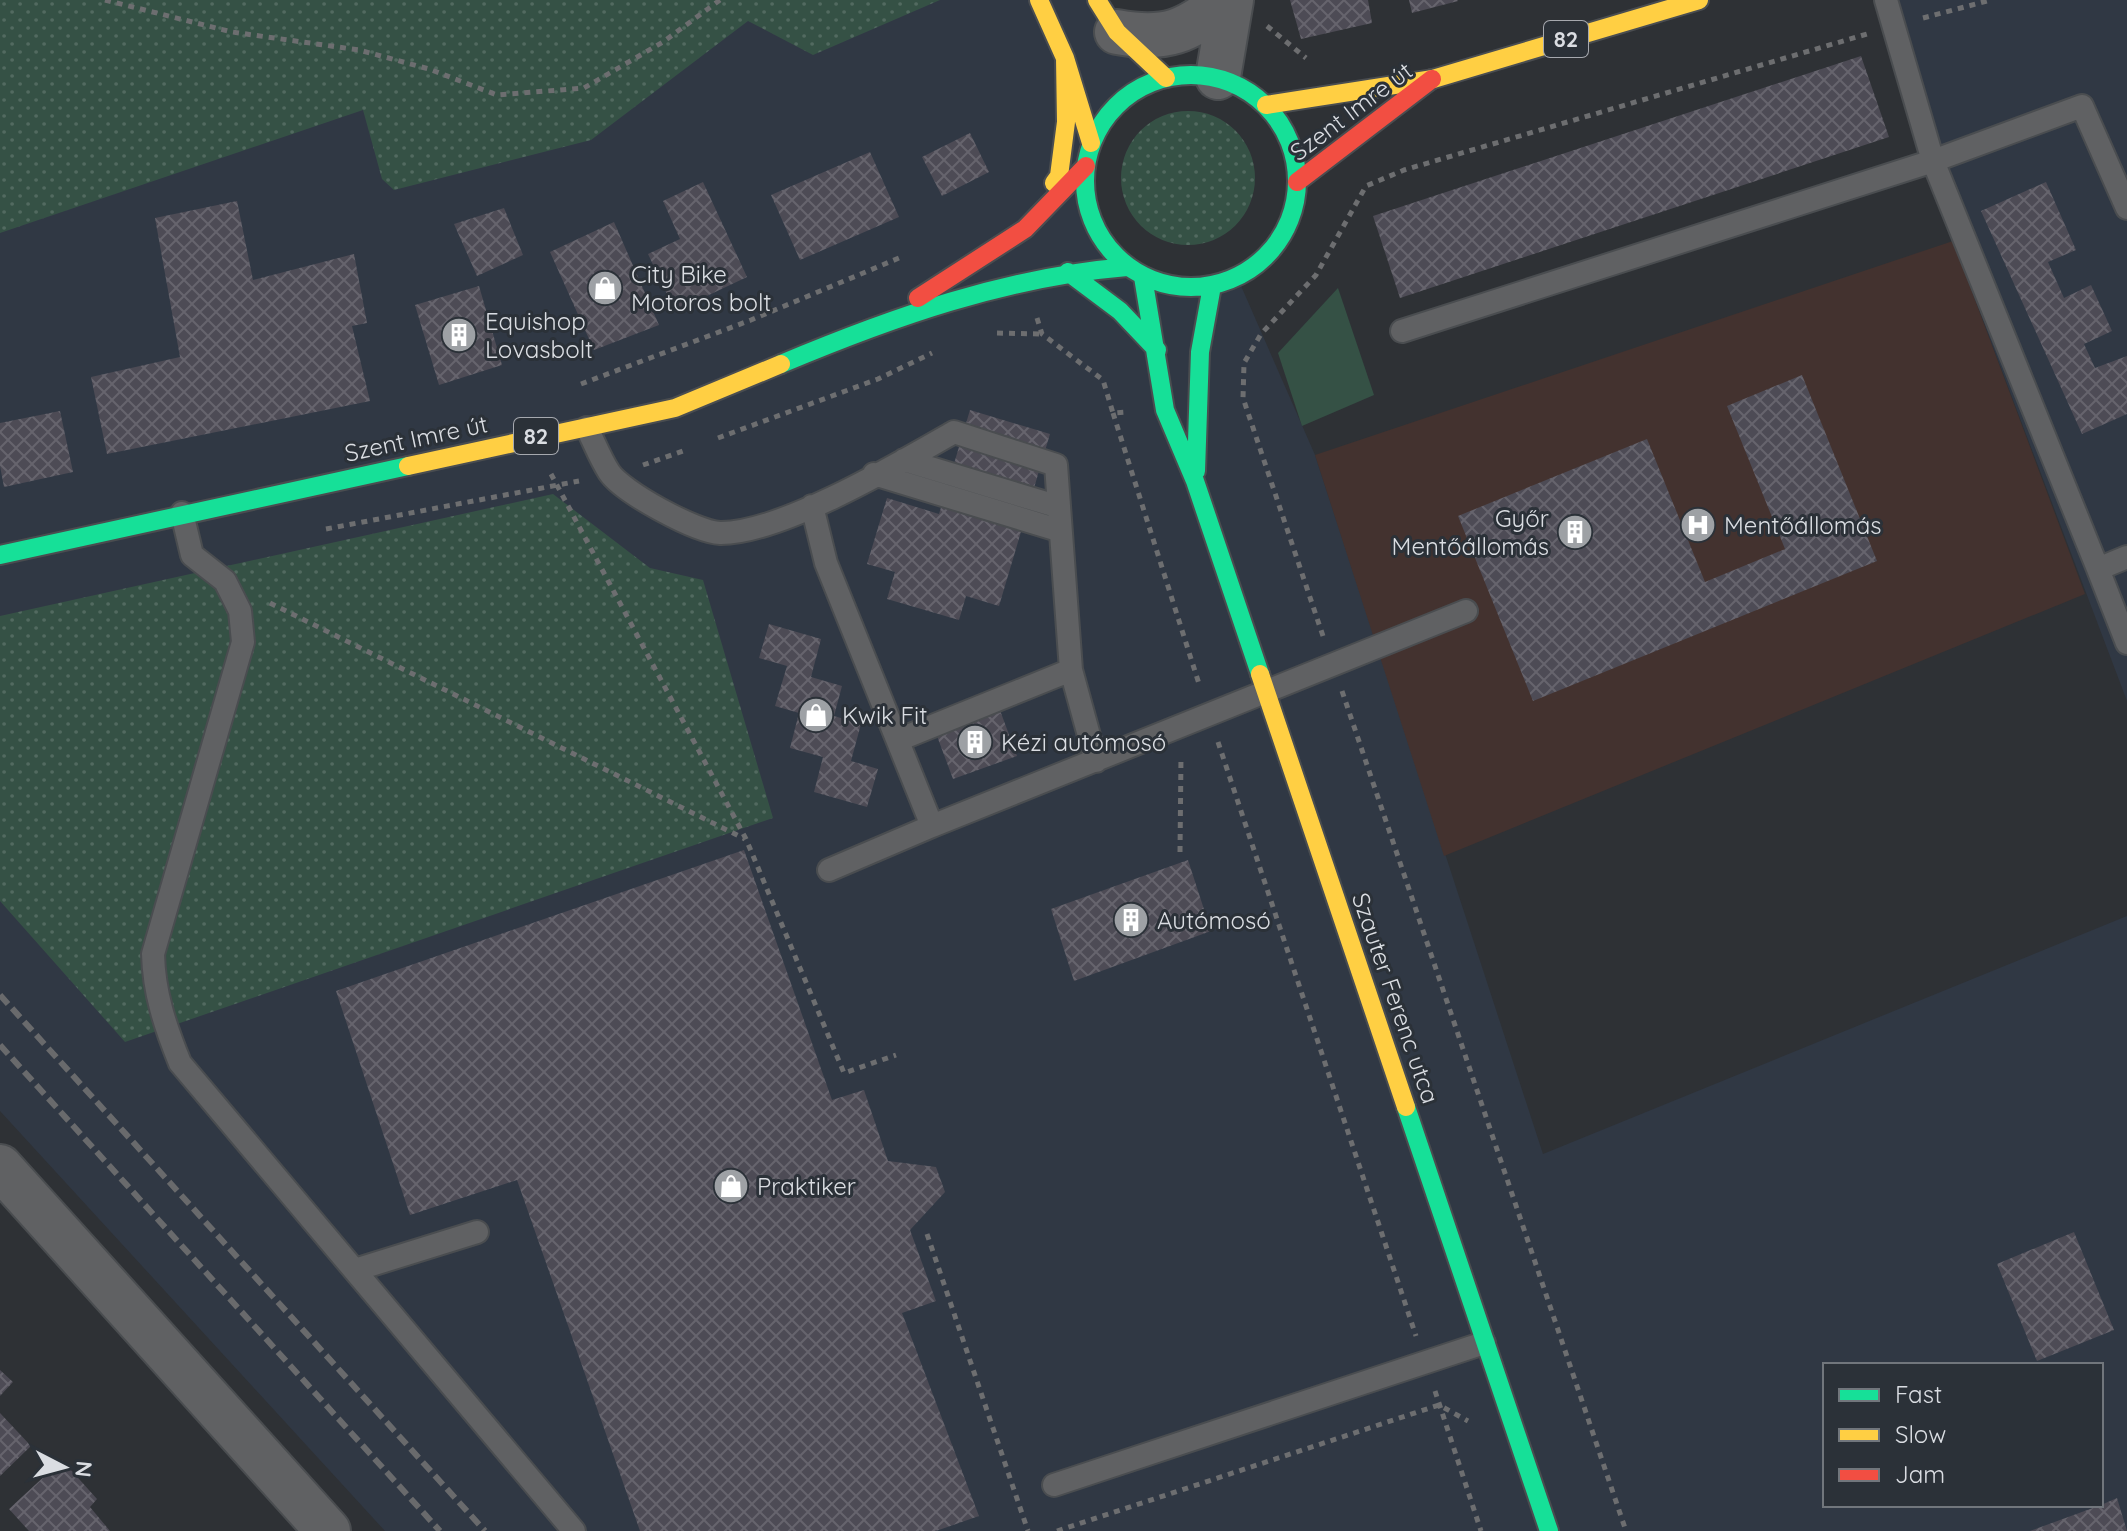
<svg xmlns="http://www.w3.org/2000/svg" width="2127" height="1531" viewBox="0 0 2127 1531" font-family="Quicksand,sans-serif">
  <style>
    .built { fill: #303844; fill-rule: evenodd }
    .medical { fill: #43322f }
    .grass { fill: url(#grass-dots) }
    .park { fill: #355145 }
    .building { fill: url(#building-cross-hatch) }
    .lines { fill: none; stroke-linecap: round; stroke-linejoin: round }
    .lane-casing { stroke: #4a4d50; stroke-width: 26 }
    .street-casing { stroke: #4a4d50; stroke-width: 48 }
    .fast-casing { stroke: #4a4d50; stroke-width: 22 }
    .slow-casing { stroke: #4a4d50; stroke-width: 22 }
    .jam-casing { stroke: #4a4d50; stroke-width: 22 }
    .path { stroke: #6d6e70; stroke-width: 5; stroke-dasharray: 6 6; stroke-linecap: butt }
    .lane { stroke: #606163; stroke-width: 22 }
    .street { stroke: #606163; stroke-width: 44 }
    .fast { stroke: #16e098; stroke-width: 18 }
    .slow { stroke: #ffcf43; stroke-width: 18 }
    .jam { stroke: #f24e42; stroke-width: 18 }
    .rail { stroke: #696a6c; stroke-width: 6; stroke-dasharray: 12 6; stroke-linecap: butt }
    .labels { text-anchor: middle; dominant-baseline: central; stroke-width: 6; stroke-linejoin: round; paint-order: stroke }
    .shield { fill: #2b3138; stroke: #a6a9af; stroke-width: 2 }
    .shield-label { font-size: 22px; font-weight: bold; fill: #dadde2 }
    .street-label { font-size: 24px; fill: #dadde2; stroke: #2b3138 }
    .poi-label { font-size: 24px; fill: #dadde2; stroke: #2b3138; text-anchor: start }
  </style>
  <defs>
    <pattern id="grass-dots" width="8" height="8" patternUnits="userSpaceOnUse" patternTransform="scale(2)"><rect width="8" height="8" fill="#355145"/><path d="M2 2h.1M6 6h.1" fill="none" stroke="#526a60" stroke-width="1.8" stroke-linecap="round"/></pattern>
    <pattern id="building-cross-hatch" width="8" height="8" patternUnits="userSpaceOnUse" patternTransform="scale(2)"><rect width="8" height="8" fill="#4d4b55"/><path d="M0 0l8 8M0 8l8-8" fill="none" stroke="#66646d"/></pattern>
  </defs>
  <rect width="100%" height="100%" fill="#2e3135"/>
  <!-- built -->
  <path class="built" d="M0 0H1097L1166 78 1134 91 1099 127 1085 194 1090 216 1113 254 1143 277 1174 287 1193 288 1238 279 1315 455 1543 1154 2127 916V1531H385L0 1111ZM1825 1365H2101V1505H1825Z
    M1886 0H2127V701L1953 241Z"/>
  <!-- medical -->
  <path class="medical" d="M1953 241 2085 594 1444 856 1315 455Z"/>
  <!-- grass -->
  <path class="grass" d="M0 0H940L813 55 748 21 591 140 394 190 382 179 363 110 0 233Z
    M1121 178a67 67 0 1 1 134 0a67 67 0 1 1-134 0Z
    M553 494 650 568 703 580 773 818 125 1042 0 901V616Z"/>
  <!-- park -->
  <path class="park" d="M1338 288 1374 395 1302 426 1278 353Z"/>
  <!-- building -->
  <path class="building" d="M1290 0H1368L1372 23 1301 39Z
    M1409 0H1457L1458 1 1412 13Z
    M1861 56 1889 137 1400 298 1373 216Z
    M970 133 989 172 942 196 922 157Z
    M870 152 899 217 800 260 771 195Z
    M703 182 747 277 675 311 648 254 680 239 663 201Z
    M2046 182 2076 250 2048 262 2064 298 2091 285 2112 331 2084 344 2095 368 2127 356V414L2082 434 1981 211Z
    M237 201 253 280 354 254 367 323 352 326 370 401 107 454 91 377 180 357 155 218Z
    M504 208 523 255 477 276 454 224Z
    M614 222 659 325 594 350 550 252Z
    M479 286 502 365 439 385 415 305Z
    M1802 375 1877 561 1533 701 1458 516 1647 439 1705 582 1785 549 1727 406Z
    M970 410 1050 434 999 606 966 596 959 620 887 599 895 572 867 564 887 498 939 514Z
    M60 411 73 472 4 487 0 466V423Z
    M769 624 821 639 811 677 842 686 834 716 861 724 851 761 878 769 867 807 814 792 823 757 790 748 799 713 775 706 787 666 759 658Z
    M998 705 1017 756 953 779 934 728Z
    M744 850 832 1100 864 1090 888 1161 936 1167 945 1192 910 1230 936 1301 902 1313 979 1516 936 1531H640L517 1180 410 1215 336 991Z
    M1188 860 1211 931 1074 981 1051 909Z
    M2074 1232 2114 1330 2037 1361 1997 1264Z
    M0 1370 13 1382 0 1396Z
    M0 1413 31 1446 0 1476Z
    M62 1460 97 1499 90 1507 110 1531H29L9 1509Z
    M2117 1498 2127 1531H2030L2101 1505Z"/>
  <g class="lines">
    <defs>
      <path id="lane" d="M2127 208 2082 106 1933 161 2098 569 2127 557
        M1402 331 1933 161 1886 0
        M587 428C594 442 600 458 609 472 622 492 696 532 720 533 780 534 900 463 954 432L1056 465 1071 670 1096 761
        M904 460 1056 506
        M874 474 1058 530
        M812 506 826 563 932 826 1466 611
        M182 513 192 555 225 581 240 611 243 642 153 954C154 993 165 1026 180 1063L574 1531
        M2098 569 2127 643
        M898 740 1071 670
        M829 870 932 826
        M355 1270 477 1232
        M1054 1485 1484 1343"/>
      <path id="street" d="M1117 32C1165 41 1188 32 1225 0
        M1218 77 1231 0
        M0 1167 328 1531"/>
      <path id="fast" d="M1085 181a106 106 0 1 1 212 0a106 106 0 1 1-212 0Z
        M1068 272 1120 311 1157 350
        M1143 277 1165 410 1195 481 1260 674
        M781 364C893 317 1006 277 1127 267
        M1196 471 1200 352 1212 286
        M0 555 408 466
        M1406 1107 1549 1531"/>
      <path id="slow" d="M1039 0 1065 58 1091 143
        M1097 0 1117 32 1166 78
        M1266 105 1433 79 1699 0
        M1054 183 1059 176 1066 122 1065 58
        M408 466 675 408 781 364
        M1260 674 1406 1107"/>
      <path id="jam" d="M1297 182 1432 79
        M918 298 1025 229 1086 166"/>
    </defs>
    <!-- lane casing -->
    <use href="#lane" class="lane-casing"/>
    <!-- street casing -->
    <use href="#street" class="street-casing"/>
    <!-- fast casing -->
    <use href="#fast" class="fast-casing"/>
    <!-- slow casing -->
    <use href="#slow" class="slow-casing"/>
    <!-- jam casing -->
    <use href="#jam" class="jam-casing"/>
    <!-- path -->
    <path class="path" d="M105 0 232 32 359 50 429 69 497 95 584 88 663 42 720 0
      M1923 18 1991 0
      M1267 26 1306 58
      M1037 318 1042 334 1103 380 1113 413 1127 412
      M997 333 1042 334
      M581 384 751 320 899 258
      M1113 413 1200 687
      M718 438 878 379 932 353
      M643 465 683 451
      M551 474 746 839 844 1073 896 1055
      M326 529 579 481
      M270 603 745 839
      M1323 636 1243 398 1244 363 1261 334 1316 275 1366 186 1404 170 1867 34
      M1342 691 1626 1531
      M1218 742 1416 1336
      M1180 852 1181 756
      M927 1234 1028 1531
      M1435 1391 1481 1531
      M1057 1531 1439 1405 1468 1421"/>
    <!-- lane -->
    <use href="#lane" class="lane"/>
    <!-- street -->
    <use href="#street" class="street"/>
    <!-- fast -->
    <use href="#fast" class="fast"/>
    <!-- slow -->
    <use href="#slow" class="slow"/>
    <!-- jam -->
    <use href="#jam" class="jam"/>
    <!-- rail -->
    <path class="rail" d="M0 995 485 1531
      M0 1045 440 1531"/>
  </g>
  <!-- icons -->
  <defs>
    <symbol id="shop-disc" viewBox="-11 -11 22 22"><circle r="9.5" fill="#9ea1a5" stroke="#2b3138"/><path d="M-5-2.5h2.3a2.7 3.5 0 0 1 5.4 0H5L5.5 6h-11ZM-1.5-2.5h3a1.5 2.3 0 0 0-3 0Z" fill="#fff"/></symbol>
    <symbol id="building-disc" viewBox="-11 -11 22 22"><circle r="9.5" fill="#9ea1a5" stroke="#2b3138"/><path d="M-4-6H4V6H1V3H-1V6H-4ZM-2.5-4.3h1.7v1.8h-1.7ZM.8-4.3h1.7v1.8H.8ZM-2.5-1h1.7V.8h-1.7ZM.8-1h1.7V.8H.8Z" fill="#fff"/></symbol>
    <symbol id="hospital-disc" viewBox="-11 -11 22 22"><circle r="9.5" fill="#9ea1a5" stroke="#2b3138"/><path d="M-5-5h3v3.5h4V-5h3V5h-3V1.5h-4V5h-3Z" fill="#fff"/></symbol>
  </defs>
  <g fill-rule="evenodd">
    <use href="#shop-disc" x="585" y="268" width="40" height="40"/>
    <use href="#building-disc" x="439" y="315" width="40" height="40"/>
    <use href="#hospital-disc" x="1678" y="505" width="40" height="40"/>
    <use href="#building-disc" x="1555" y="512" width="40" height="40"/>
    <use href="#shop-disc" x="796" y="695" width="40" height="40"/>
    <use href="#building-disc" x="955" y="722" width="40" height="40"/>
    <use href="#building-disc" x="1111" y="900" width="40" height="40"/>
    <use href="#shop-disc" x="711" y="1166" width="40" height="40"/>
  </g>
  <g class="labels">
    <!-- shield labels -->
    <g class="shield">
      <rect x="1544" y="21" width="44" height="36" rx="6"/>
      <rect x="514" y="418" width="44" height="36" rx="6"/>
    </g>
    <g class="shield-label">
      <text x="1566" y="39">82</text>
      <text x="536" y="436">82</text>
    </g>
    <!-- street labels -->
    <g class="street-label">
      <text transform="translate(1351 111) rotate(-37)">Szent Imre út</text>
      <text transform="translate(416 438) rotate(-12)">Szent Imre út</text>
      <text transform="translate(1396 998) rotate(71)">Szauter Ferenc utca</text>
    </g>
    <!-- poi labels -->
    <g class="poi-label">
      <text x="631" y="274">City Bike<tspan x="631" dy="28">Motoros bolt</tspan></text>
      <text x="485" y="321">Equishop<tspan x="485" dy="28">Lovasbolt</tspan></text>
      <text x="1549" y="518" text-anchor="end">Győr<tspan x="1549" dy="28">Mentőállomás</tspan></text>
      <text x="1724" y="525">Mentőállomás</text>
      <text x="842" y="715">Kwik Fit</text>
      <text x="1001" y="742">Kézi autómosó</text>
      <text x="1157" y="920">Autómosó</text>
      <text x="757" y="1186">Praktiker</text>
    </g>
  </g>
  <!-- legend -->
  <rect x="1823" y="1363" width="280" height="144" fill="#2b3138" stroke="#71767c" stroke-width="2"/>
  <rect x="1839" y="1389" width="40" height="12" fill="#16e098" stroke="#71767c" stroke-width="2"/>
  <text x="1895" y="1403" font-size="24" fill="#dadde2">Fast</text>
  <rect x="1839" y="1429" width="40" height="12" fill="#ffcf43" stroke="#71767c" stroke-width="2"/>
  <text x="1895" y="1443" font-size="24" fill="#dadde2">Slow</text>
  <rect x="1839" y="1469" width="40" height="12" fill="#f24e42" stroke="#71767c" stroke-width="2"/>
  <text x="1895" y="1483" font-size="24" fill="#dadde2">Jam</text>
  <!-- north arrow -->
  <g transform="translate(64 1467) rotate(96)" stroke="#2b3138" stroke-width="6" paint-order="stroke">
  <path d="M0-6L14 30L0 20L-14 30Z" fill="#dadde2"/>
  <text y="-12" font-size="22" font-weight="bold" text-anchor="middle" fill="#dadde2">N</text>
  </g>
</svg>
